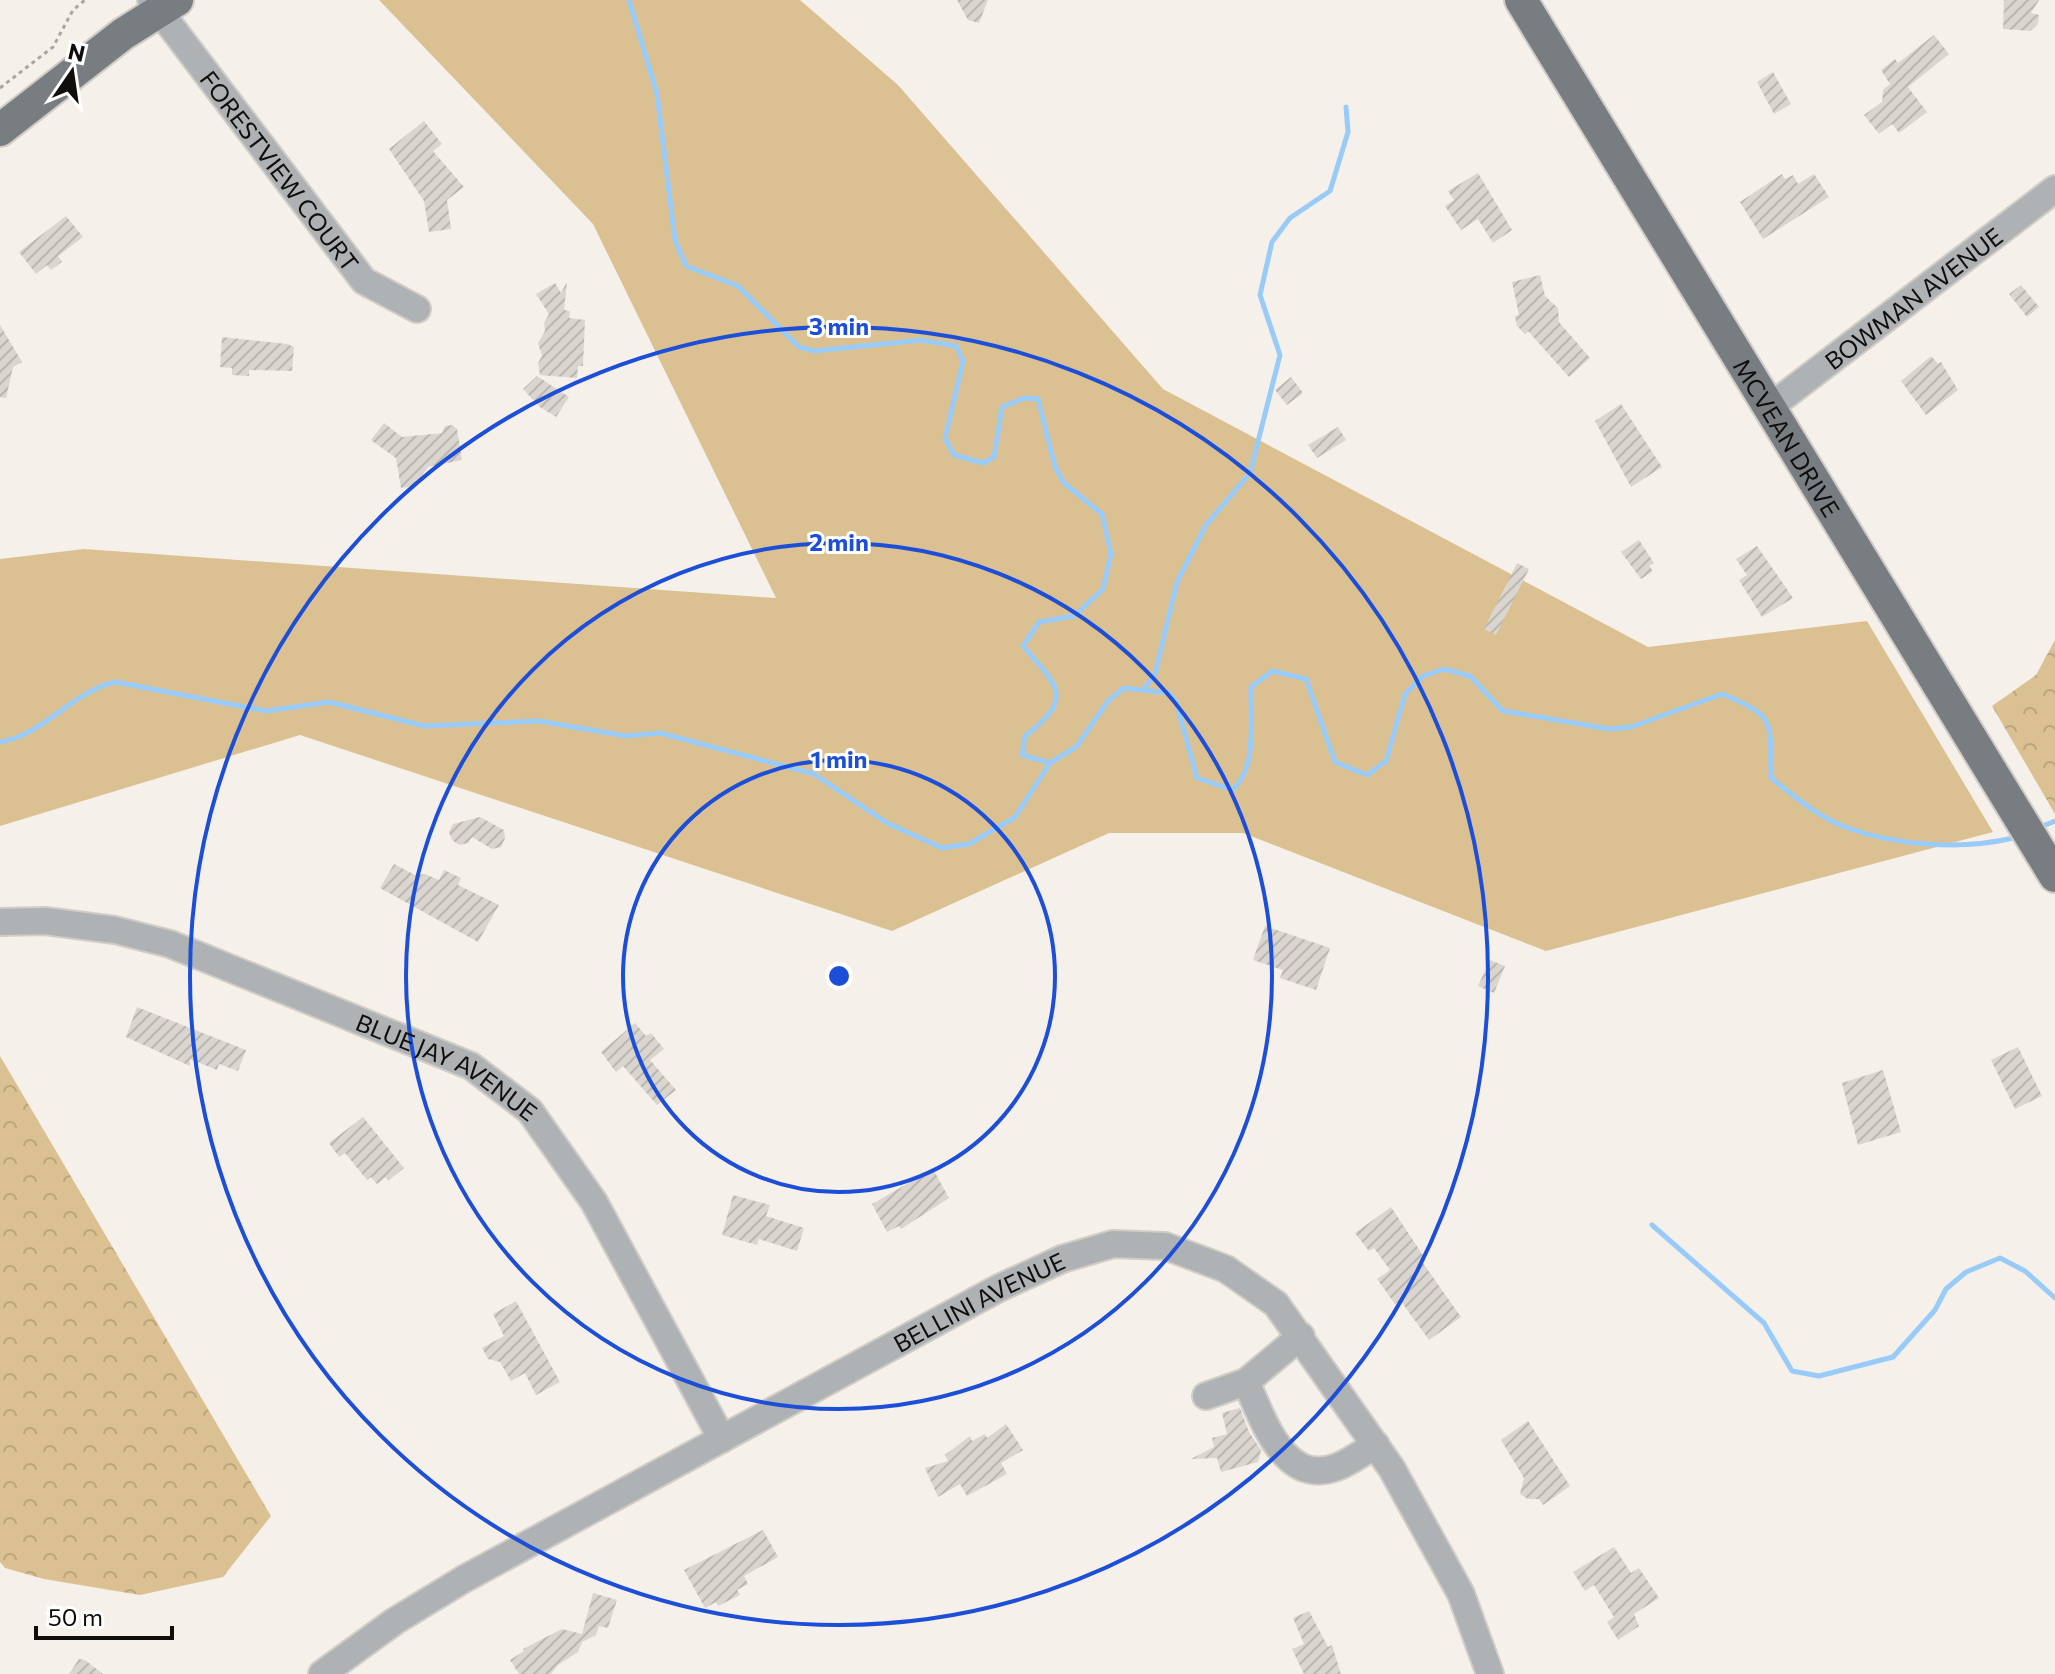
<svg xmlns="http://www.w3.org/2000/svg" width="2055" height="1674" viewBox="0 0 2055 1674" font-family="Commissioner,sans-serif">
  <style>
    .green { fill: #dbc192 }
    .forest { fill: url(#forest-crowns) }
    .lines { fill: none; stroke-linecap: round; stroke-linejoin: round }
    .stream { stroke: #99cbf9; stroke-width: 5 }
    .building { fill: url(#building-hatch) }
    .minor-casing { stroke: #d0ccc6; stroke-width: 30 }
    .major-casing { stroke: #d0ccc6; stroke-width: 36 }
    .path { stroke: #a9a5a0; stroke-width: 3; stroke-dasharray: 4 4; stroke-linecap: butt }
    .minor { stroke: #afb2b4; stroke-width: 26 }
    .major { stroke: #787d82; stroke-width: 32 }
    .ring { fill: none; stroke: #1d4ed8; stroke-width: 4 }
    .labels { text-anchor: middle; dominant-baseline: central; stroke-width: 6; stroke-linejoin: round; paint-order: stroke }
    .street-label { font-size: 24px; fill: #100e0c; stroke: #fff }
    .centre { fill: #1d4ed8; stroke: #fff; stroke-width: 4 }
    .ring-label { font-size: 24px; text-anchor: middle; font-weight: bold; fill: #1d4ed8; stroke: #fff; stroke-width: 6; stroke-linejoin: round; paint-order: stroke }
  </style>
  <defs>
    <pattern id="forest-crowns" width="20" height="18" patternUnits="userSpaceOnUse" patternTransform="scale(2)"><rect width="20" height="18" fill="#dbc192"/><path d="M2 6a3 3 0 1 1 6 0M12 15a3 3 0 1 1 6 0" fill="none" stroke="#bba57d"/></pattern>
    <pattern id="building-hatch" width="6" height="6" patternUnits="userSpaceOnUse" patternTransform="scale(2)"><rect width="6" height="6" fill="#dad6cf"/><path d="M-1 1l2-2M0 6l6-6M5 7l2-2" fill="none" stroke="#bab6b1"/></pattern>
  </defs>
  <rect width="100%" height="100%" fill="#f5f0e9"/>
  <!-- green -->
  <path class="green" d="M379 0H800L898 85 1163 389 1648 647 1867 621 1993 832 1546 951 1243 833H1109L892 931 300 735 0 826V559L84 549 776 598 593 224Z"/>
  <!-- forest -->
  <path class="forest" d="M2055 640V814L1992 706 2036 675Z
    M0 1056 271 1516 223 1577 140 1595 44 1579 5 1568 0 1562Z"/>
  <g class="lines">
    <!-- stream -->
    <path class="stream" d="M629 0 657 94 675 240 686 266 738 286 799 347 814 351 921 340 956 346 963 361 945 438 954 455 983 463 994 457 1002 407 1024 398 1038 399 1055 467 1064 483 1102 514 1111 554 1103 589 1074 616 1039 622 1023 646C1058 687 1075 697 1025 736L1022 755 1050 763
      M1144 689 1155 674 1177 582 1206 525 1250 473 1280 355 1260 295 1272 242 1290 218 1330 191 1348 132 1346 107
      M0 742C44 735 71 692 115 682L266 711 329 702 424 726 539 721 626 736 660 733 814 774 887 823 942 848 969 844 1015 817 1050 763 1076 747 1108 701 1124 688 1169 693 1176 702 1197 778 1232 790C1258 768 1250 719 1251 687L1272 671 1306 679 1335 762 1367 775 1386 761 1405 694 1423 676 1444 669 1470 676 1503 711 1609 729 1631 727 1722 694C1777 717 1770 720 1771 778 1795 797 1819 818 1848 828 1897 846 1963 850 2013 838
      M2043 826 2055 821
      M1652 1225 1764 1323 1792 1371 1819 1376 1893 1357 1935 1310 1946 1289 1966 1272 2000 1258 2025 1271 2055 1298"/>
  </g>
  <!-- building -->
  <path class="building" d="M957 0H988L979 23 968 20Z
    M2004 0H2039L2031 13 2039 15 2038 24 2031 31 2003 29Z
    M1934 35 1949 54 1908 87 1927 112 1899 133 1892 124 1879 134 1864 115 1882 102 1883 90 1890 84 1881 70 1895 59 1898 63Z
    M1773 72 1791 104 1774 114 1757 82Z
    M424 121 442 144 433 151 464 187 447 200 451 229 429 232 424 201 389 149Z
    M1478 173 1512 230 1493 243 1478 219 1461 230 1445 206 1454 200 1448 191Z
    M1782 174 1785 179 1793 175 1798 184 1814 174 1829 197 1763 239 1740 202Z
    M66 216 83 237 58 256 62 262 51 270 47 265 36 274 19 252Z
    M1540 275 1545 296 1558 308 1559 322 1590 358 1569 377 1528 331 1525 334 1517 326 1515 316 1519 315 1512 282Z
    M567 282 564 310 570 311 569 318 585 320 583 366H578L577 378 540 375 538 363 542 356 538 343 545 331 544 323 549 314 536 294 555 283 561 293Z
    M2021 285 2039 307 2027 317 2009 294Z
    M0 325 22 362 13 367 6 398 0 397Z
    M222 337 287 344 294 347 292 371 249 370V376L232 375V368L220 367Z
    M1931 356 1938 364 1941 362 1958 390 1926 415 1901 381Z
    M537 376 569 397 556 417 540 407 523 389Z
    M1291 377 1303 393 1287 405 1275 390Z
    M1621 404 1662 467 1631 487 1595 421Z
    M384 423 402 437 442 433 445 426 452 425 457 429 462 460 428 467 415 486 401 488 396 458 371 440Z
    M1338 427 1346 440 1317 458 1308 445Z
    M1639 540 1654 563 1649 566 1653 571 1641 579 1621 552Z
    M1757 546 1793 598 1762 617 1739 580 1747 575 1736 559Z
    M1517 563 1529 569 1496 635 1484 629Z
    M480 817 504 830 505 838 501 847 492 849 472 837 468 843 459 845 452 840 449 832 453 824Z
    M394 864 415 875 425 874 439 880 444 870 461 878 458 885 499 905 478 942 380 888Z
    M1265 926 1330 948 1316 990 1280 978 1283 970 1253 960Z
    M1490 960 1505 966 1494 993 1478 986Z
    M137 1007 246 1050 238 1071 219 1064 217 1070 190 1059V1066L126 1037Z
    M635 1023 646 1036 651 1033 664 1049 650 1060 676 1090 657 1105 623 1066 616 1072 601 1052Z
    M2018 1047 2042 1096 2015 1109 1991 1060Z
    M1883 1070 1901 1132 1858 1145 1842 1083Z
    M363 1117 404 1168 388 1181 386 1177 377 1184 371 1177 367 1180 345 1153 339 1157 329 1143Z
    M933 1169 949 1198 901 1229 899 1226 887 1232 872 1204Z
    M733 1195 770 1205 766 1216 804 1228 797 1251 759 1239 757 1245 722 1235Z
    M1391 1207 1426 1260 1423 1263 1461 1317 1429 1340 1400 1300 1395 1304 1377 1279 1390 1270 1374 1248 1369 1251 1355 1233Z
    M516 1301 560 1382 536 1395 525 1373 511 1381 500 1362 488 1359 482 1348 504 1336 493 1314Z
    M1240 1408 1249 1432 1261 1450 1258 1462 1221 1472 1217 1458 1191 1459 1214 1447 1212 1438 1227 1434 1222 1413Z
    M1528 1421 1570 1486 1543 1505 1539 1499H1528L1520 1494 1524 1478 1501 1440Z
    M1006 1424 1023 1450 1001 1463 1007 1474 967 1496 960 1484 938 1497 925 1468 948 1461 945 1455 970 1436 972 1441 985 1434 987 1438Z
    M763 1530 778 1557 744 1576 748 1584 737 1590 740 1595 718 1606 716 1602 705 1608 684 1570Z
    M1614 1547 1631 1573 1639 1568 1659 1598 1634 1614 1639 1626 1618 1640 1607 1622 1614 1617 1594 1585 1585 1591 1573 1572Z
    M593 1593 617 1600 608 1628 599 1626 596 1635 582 1642 578 1652 558 1665 551 1674H519L510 1660 524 1651 523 1649 562 1629 582 1634Z
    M1309 1611 1328 1647 1332 1645 1341 1674H1304L1292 1649 1304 1644 1293 1618Z
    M79 1659 85 1660 103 1674H69Z"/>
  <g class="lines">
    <defs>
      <g id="minor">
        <path id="s1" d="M151 0 364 281 417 309"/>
        <path id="s2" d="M1770 407 2055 189"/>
        <path id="s3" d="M0 922 45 921 115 930 170 944 471 1066 530 1111 594 1202 722 1439"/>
        <path d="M1246 1382C1263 1418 1283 1487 1337 1467 1350 1462 1363 1452 1376 1445"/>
        <path d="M1206 1396 1246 1382 1301 1336"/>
        <path id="s4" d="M322 1674 395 1621 464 1579 999 1288 1062 1259 1113 1244 1165 1246 1226 1269 1276 1304 1392 1469 1461 1594 1490 1674"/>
      </g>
      <g id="major">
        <path id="s5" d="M1521 0 2055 876"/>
        <path d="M0 130 123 34 177 0"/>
      </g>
    </defs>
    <!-- minor casing -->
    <use href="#minor" class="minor-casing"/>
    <!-- major casing -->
    <use href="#major" class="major-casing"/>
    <!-- path -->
    <path class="path" d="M0 88 53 47 73 10 85 0"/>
    <!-- minor -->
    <use href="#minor" class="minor"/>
    <!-- major -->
    <use href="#major" class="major"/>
  </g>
  <!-- distance rings -->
  <g class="ring">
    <circle cx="839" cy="976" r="216"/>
    <circle cx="839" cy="976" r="433"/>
    <circle cx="839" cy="976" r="649"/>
  </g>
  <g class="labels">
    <!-- street labels -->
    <g class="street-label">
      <text stroke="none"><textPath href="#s1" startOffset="214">FORESTVIEW COURT</textPath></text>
      <text stroke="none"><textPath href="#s2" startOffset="180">BOWMAN AVENUE</textPath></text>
      <text stroke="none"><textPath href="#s5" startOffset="512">MCVEAN DRIVE</textPath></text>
      <text stroke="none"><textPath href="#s3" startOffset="476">BLUE JAY AVENUE</textPath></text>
      <text stroke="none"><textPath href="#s4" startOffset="756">BELLINI AVENUE</textPath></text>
    </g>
  </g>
  <circle cx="839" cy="976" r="12" class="centre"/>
  <g class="ring-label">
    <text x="839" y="335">3 min</text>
    <text x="839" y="551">2 min</text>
    <text x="839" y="768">1 min</text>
  </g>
  <!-- north arrow -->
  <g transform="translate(72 72) rotate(13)" stroke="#ffffff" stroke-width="6" paint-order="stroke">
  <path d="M0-6L14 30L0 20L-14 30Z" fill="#100e0c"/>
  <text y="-12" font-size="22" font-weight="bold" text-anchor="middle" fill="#100e0c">N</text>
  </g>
  <!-- scale -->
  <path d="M36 1626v12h136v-12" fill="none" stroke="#100e0c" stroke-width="4"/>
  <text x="48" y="1626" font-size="24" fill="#100e0c" stroke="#ffffff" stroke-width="6" paint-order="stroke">50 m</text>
</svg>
